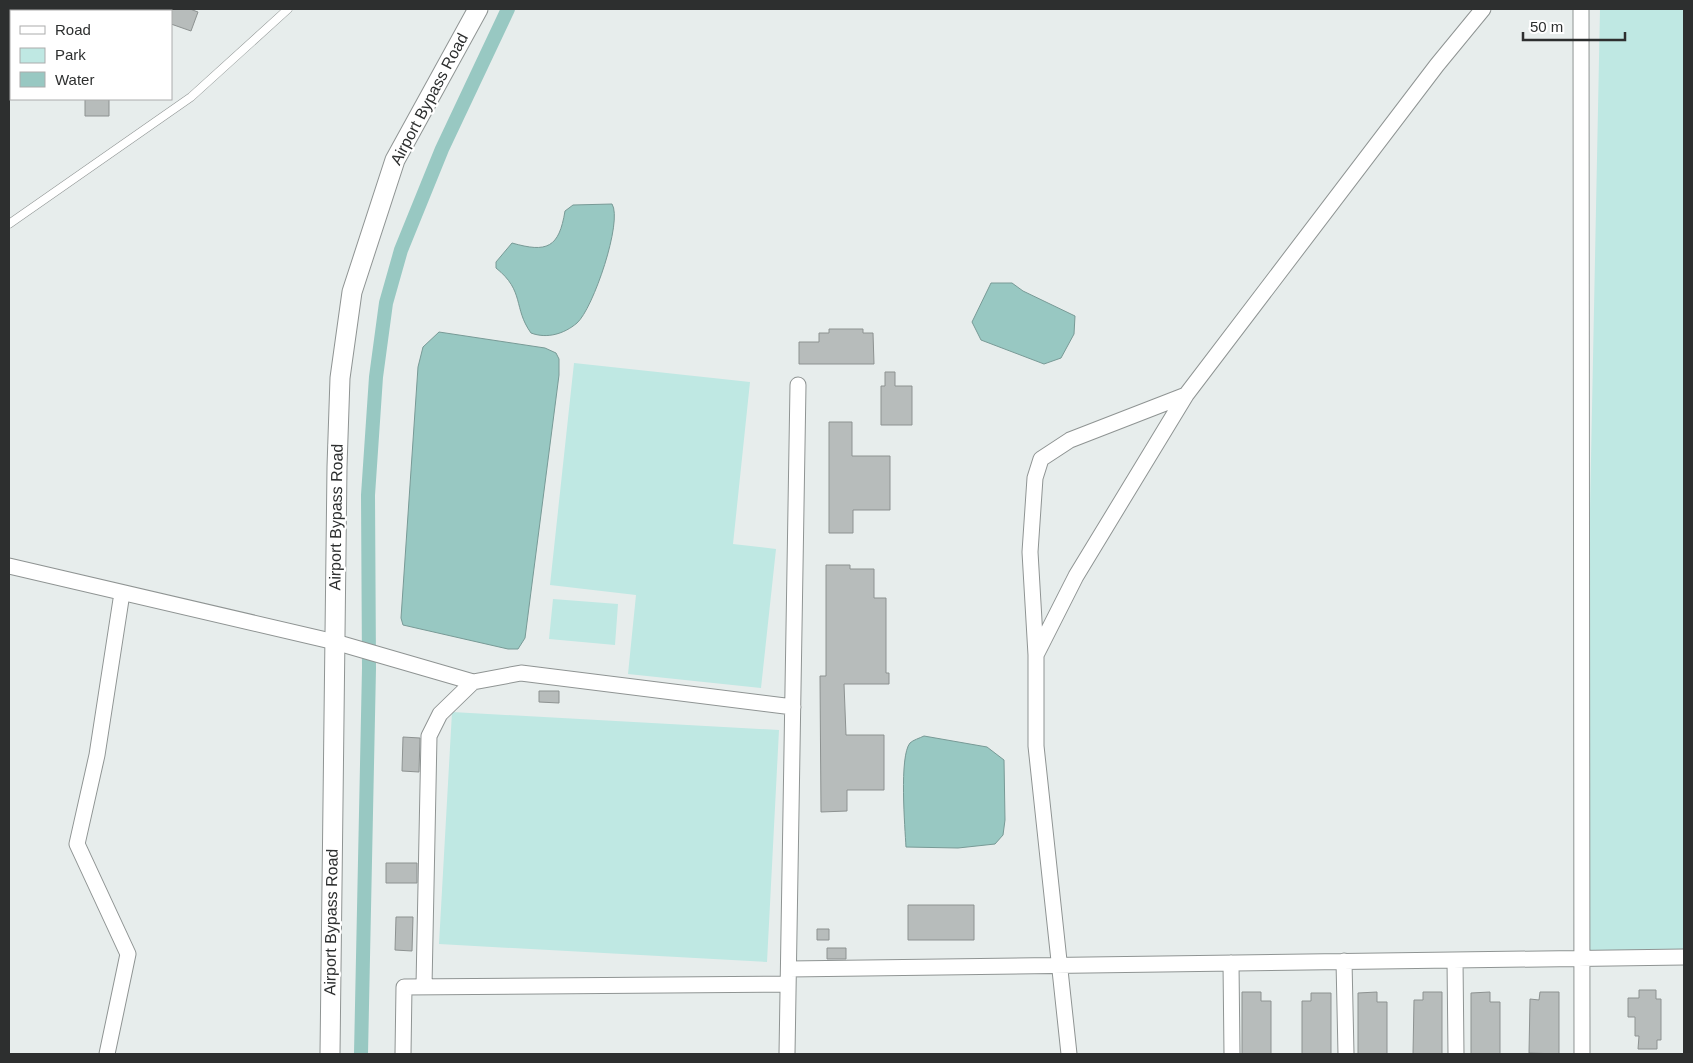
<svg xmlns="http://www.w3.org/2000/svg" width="1693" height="1063" viewBox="0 0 1693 1063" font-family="Helvetica,sans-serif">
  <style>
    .green { fill: #bfe8e3 }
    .water { fill: #98c8c2; stroke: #789a96 }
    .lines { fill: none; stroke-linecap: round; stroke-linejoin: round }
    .canal { stroke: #98c8c2; stroke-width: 14 }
    .building { fill: #b7bcbb; stroke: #8d9291 }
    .service-casing { stroke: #8f9493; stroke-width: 9 }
    .minor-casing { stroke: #8f9493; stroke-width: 17 }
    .tertiary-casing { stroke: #8f9493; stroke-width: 21 }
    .service { stroke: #fff; stroke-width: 8 }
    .minor { stroke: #fff; stroke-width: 15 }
    .tertiary { stroke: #fff; stroke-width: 19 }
    .labels { text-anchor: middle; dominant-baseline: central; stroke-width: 4.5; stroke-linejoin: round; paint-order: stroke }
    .street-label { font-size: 16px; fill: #2d2f2f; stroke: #fff }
  </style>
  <rect width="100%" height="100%" fill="#e7edec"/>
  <!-- green -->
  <path class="green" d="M1600 9H1684V958L1581 959Z
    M574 363 750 382 733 544 776 549 761 688 628 674 636 595 550 585Z
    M553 599 618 604 615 645 549 639Z
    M452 712 779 730 767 962 439 944Z"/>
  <!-- water -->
  <path class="water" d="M612 204C623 221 593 309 577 323 564 334 547 339 531 333 513 308 525 291 496 268V262L512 243C547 253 559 248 565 211L573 205Z
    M991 283H1012L1023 291 1075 316 1074 334 1061 358 1044 364 981 340 972 322Z
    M439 332 545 348 556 353 559 359V375L525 638 518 649H508L403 625 401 618 418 367 423 347Z
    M924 736 987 747 1004 760 1005 820 1003 835 995 844 958 848 906 847C905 828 899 756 910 743 913 740 920 738 924 736Z"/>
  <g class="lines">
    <!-- canal -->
    <path class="canal" d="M361 1054 369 668 368 495 376 377 386 303 401 250 442 149 508 9"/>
  </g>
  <!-- building -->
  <path class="building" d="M171 9H190L198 12 191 31 171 24Z
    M85 99H109V116H85Z
    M829 329H863V333H873L874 364H799V342H819V333H829Z
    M885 372H895V386H912V425H881V386H885Z
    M829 422H852V456H890V510H853V533H829Z
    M826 565H850V569H874V598H886V673H889V684H844L846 735H884V790H847V811L821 812 820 676H826Z
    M539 691H559V703L539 702Z
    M403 737 420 738 419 772 402 771Z
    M386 863H417V883H386Z
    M908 905H974V940H908Z
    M396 917H413L412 951 395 950Z
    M817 929H829V940H817Z
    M827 948H846V959H827Z
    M1639 990H1656V999H1661V1040H1657V1049H1638L1639 1036H1635V1017H1628V998H1639Z
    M1242 992H1261V1001H1271V1054H1242Z
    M1377 992V1002H1387V1054H1358V993Z
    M1423 992H1442V1054H1413L1414 1000H1423Z
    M1490 992V1002H1500V1054H1471V993Z
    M1540 992H1559V1054L1529 1053 1530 999 1539 1000Z
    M1311 993H1331V1054H1302V1001H1311Z"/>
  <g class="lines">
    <defs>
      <path id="service" d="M9 224 191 97 288 9"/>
      <path id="minor" d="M1581 9 1582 1054
        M9 566 335 642 473 682
        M1036 655 1030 552 1035 478 1041 459 1070 440 1186 395
        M1455 960 1456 1054
        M1344 961 1346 1054
        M1231 963 1232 1054
        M789 969 1684 957
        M424 986 429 736 440 714 473 682 521 673 793 707
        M107 1054 128 954 77 844 97 755 122 593
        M403 1054 404 987 788 984
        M787 1054 798 385
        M1069 1054 1036 746V655L1076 576 1186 395 1437 65 1483 9"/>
      <path id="tertiary" d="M330 1054 337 467 340 378 352 292 395 160 478 9"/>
    </defs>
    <!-- service casing -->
    <use href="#service" class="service-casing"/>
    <!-- minor casing -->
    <use href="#minor" class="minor-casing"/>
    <!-- tertiary casing -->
    <use href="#tertiary" class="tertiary-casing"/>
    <!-- service -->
    <use href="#service" class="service"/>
    <!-- minor -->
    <use href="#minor" class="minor"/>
    <!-- tertiary -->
    <use href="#tertiary" class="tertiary"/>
  </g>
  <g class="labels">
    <!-- street labels -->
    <g class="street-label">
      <text transform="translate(429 99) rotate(-62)">Airport Bypass Road</text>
      <text transform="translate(336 517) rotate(-89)">Airport Bypass Road</text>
      <text transform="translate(331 922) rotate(-89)">Airport Bypass Road</text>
    </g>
  </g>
  <!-- border -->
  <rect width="1693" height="1063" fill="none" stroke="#2d2f2f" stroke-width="20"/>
  <!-- legend -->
  <rect x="10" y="10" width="162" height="90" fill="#ffffff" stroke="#abacac"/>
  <rect x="20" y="26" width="25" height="8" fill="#ffffff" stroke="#abacac"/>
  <text x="55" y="35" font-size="15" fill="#2d2f2f">Road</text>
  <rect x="20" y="48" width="25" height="15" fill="#bfe8e3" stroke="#abacac"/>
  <text x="55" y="60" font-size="15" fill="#2d2f2f">Park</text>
  <rect x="20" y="72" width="25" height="15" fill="#98c8c2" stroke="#abacac"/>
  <text x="55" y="85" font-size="15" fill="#2d2f2f">Water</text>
  <!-- scale -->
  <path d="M1523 32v8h102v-8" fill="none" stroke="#2d2f2f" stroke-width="2.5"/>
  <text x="1530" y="32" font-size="15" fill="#2d2f2f" stroke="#ffffff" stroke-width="4" paint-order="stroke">50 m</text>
</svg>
